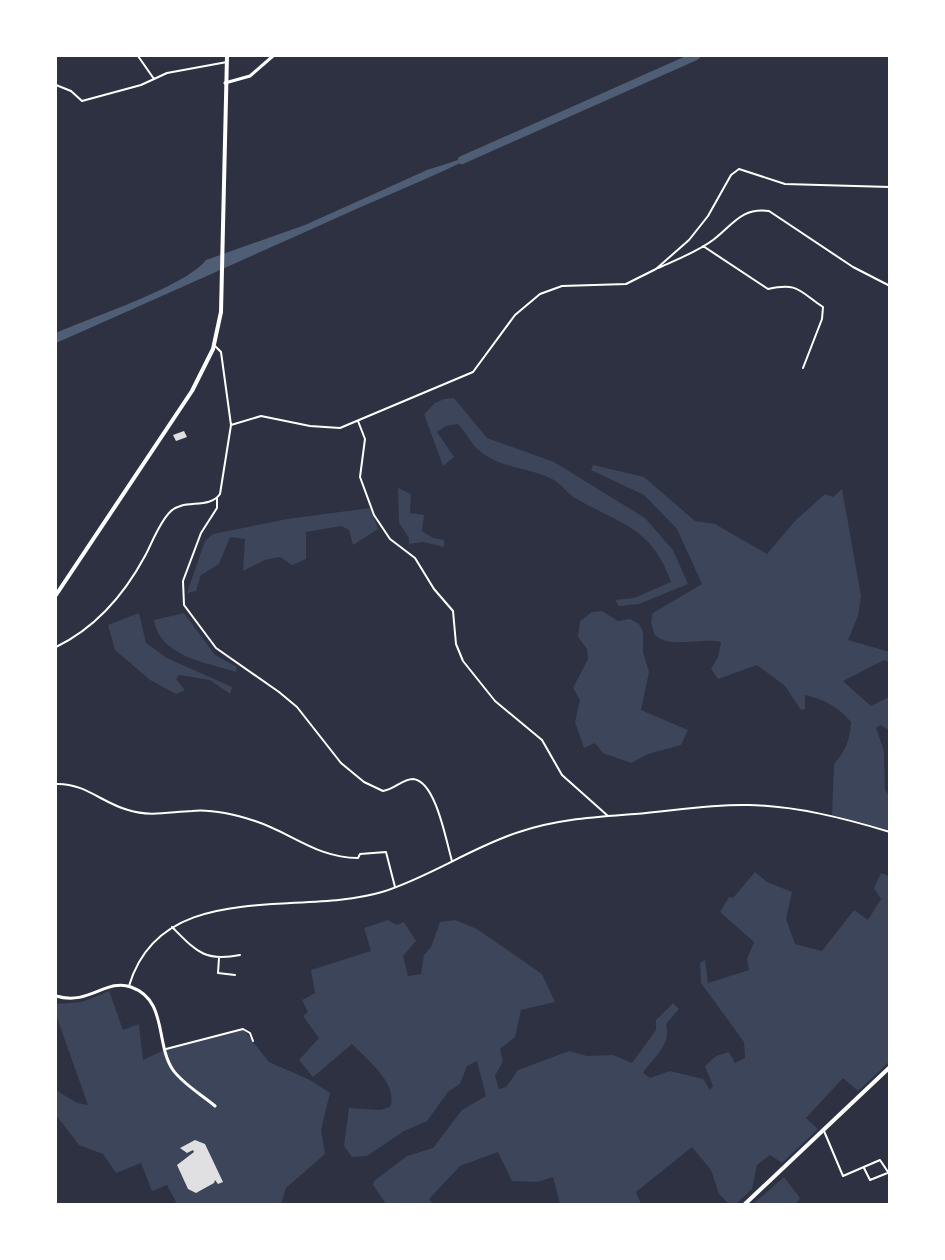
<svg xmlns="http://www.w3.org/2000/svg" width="945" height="1260" viewBox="0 0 945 1260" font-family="'Nunito Sans',sans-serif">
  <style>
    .green { fill: #3c4559 }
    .water { fill: #4f5d75 }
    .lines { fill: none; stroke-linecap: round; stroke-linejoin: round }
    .river { stroke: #4f5d75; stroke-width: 8 }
    .building { fill: #e0e0e3 }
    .minor { stroke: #fff; stroke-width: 2 }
    .tertiary { stroke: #fff; stroke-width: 3 }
    .primary { stroke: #fff; stroke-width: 4 }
  </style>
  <rect width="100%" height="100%" fill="#2d3142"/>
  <!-- green -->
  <path class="green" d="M444 399 454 398 487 438 554 462 645 518 673 550 688 584 639 604 619 606 615 600 634 598 671 582C651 526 621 525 575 498 567 493 562 485 554 480 532 468 502 469 481 452 472 446 466 432 458 424L446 426 437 432 454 457 443 466 424 414 435 403Z
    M593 465 644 477 695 521 715 524 767 554 795 521 825 494 833 497 842 489 861 596 858 616 848 640 890 652 889 662 884 660 843 681 871 706 889 697V730L880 725 876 728 884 751 885 790 889 795V830L832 815 834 764C846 750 850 739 851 722 837 706 825 700 805 695V709L801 710 785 686 757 665 718 679 711 669 718 657 721 642C702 637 669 650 654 634L651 622 653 613 702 584 677 529 644 495 591 470Z
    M398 488 411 494 410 513 424 515 422 531 433 538 444 540V547L423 542 409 544V538L399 523Z
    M370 508 378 529 353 545 349 530 341 526 306 532V559L292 565 280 557 265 560 243 571 245 539 230 537 219 564 201 575 196 591 187 593 205 541 213 534 287 519Z
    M602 611 618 621 630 619 639 624 643 632V652L649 672 641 710 688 730 681 745 648 754 631 763 603 753 595 743 584 748 575 722 580 700 573 688 588 659 587 649 578 637 580 621 592 612Z
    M139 613 146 643 167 658 232 687 230 694 210 680 179 675 176 679 185 690 176 694 150 680 115 650 108 625Z
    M184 613 215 655 237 667 236 672C206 662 160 657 154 620Z
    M755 872 767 882 792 892 786 919 795 944 822 951 854 910 868 920 881 899 874 888 881 873 889 876V1062L858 1091 843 1078 806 1118 818 1129 782 1163 770 1155 757 1165 752 1189 736 1204H729L719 1194 711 1170 692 1147 636 1192 641 1204H560L553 1177 538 1182 512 1181 498 1152 460 1166 429 1199 433 1204H386L373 1185 374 1181 407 1156 433 1148 462 1110 486 1096 477 1061 467 1066 460 1084 448 1092 427 1121 404 1131 367 1156 352 1157 344 1146 349 1108 380 1110 390 1107C399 1084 367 1060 352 1044L313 1077 299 1060 319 1038 303 1016 308 1012 302 1000 315 993 311 970 371 951 364 928 388 920 397 925 404 922 416 941 403 956 408 976 421 974 424 955 431 947 440 922 455 920 477 929 542 974 555 1002 521 1010 515 1037 500 1049 503 1061 495 1076 499 1089 506 1087 518 1070 569 1051 587 1056 613 1055 632 1063 656 1030V1020L673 1003 679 1009 666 1024C672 1044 654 1057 643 1073L650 1078 670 1071 703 1079 710 1090 713 1086 705 1066 716 1056 729 1052 735 1063 745 1058 744 1042 701 983 700 963 705 960 708 983 749 970 747 959 754 942 720 912 729 897 733 898Z
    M109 991 123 1030 139 1024 143 1060 166 1049 243 1029 269 1062 310 1080 330 1093 321 1130 325 1154 286 1188 281 1204H177L167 1185 152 1191 141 1163 116 1173 103 1154 79 1145 56 1115V1090L77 1103 88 1105 56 1015V1004L82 1002Z
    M784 1177 800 1198 796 1204H753Z"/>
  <!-- water -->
  <path class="water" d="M480 153C436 176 389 194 343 215 247 258 151 301 56 343V333C91 317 185 287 206 260L305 225 427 170Z"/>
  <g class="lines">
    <!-- river -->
    <path class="river" d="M462 160 696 56"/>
  </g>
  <!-- building -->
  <path class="building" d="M184 431 187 437 176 441 173 435Z
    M195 1140 205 1144 223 1182 218 1184 215 1180 214 1183 196 1193 188 1189 177 1165 194 1152 193 1150 187 1153 180 1148Z"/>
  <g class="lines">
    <!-- minor -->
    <path class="minor" d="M138 56 154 79
      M56 85 71 91 82 101 141 85 167 73 227 62
      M703 246 768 289C798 282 799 291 823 307L822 319 803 368
      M658 268C676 260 697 252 713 240 732 226 741 207 769 211L853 267 890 286
      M358 421 365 439 360 477 374 515 390 539 415 558 434 589 453 611 456 644 463 661 495 701 542 740 562 775 608 816
      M231 425 261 416 310 426 340 428 473 372 515 315 540 294 562 286 626 284 656 269 689 240 708 216 731 175 739 169 785 184 890 187
      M217 498V508L201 533 183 581 184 605 216 648 279 692 297 707 341 763 364 782 383 791C394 790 402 779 413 779 436 781 446 841 452 861
      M56 647C95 628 124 595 145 556 152 543 159 523 170 512 183 498 209 510 220 494L231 425 221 352 214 345
      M56 784C85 783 102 803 128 810 150 817 169 812 192 811 212 809 236 815 255 821 292 833 317 858 358 858L360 854 386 852 395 887
      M172 927C196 951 204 962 240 955
      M219 958 218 973 235 975
      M129 986C161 877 298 917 382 892 430 877 472 847 519 832 556 819 596 817 635 814 672 811 710 804 748 805 796 806 844 818 890 832
      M166 1049 243 1029 250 1033 253 1041
      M824 1131 843 1176 880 1160 888 1172
      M864 1168 870 1180 890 1172"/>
    <!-- tertiary -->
    <path class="tertiary" d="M225 83 250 76 273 56
      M56 996C89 1006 106 978 131 987 168 1000 155 1044 173 1070 183 1084 202 1095 215 1106"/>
    <!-- primary -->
    <path class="primary" d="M56 595 192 391 213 349 221 312 227 56
      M745 1204 890 1067"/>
  </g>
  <!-- border -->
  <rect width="945" height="1260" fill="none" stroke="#ffffff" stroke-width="114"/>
</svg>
